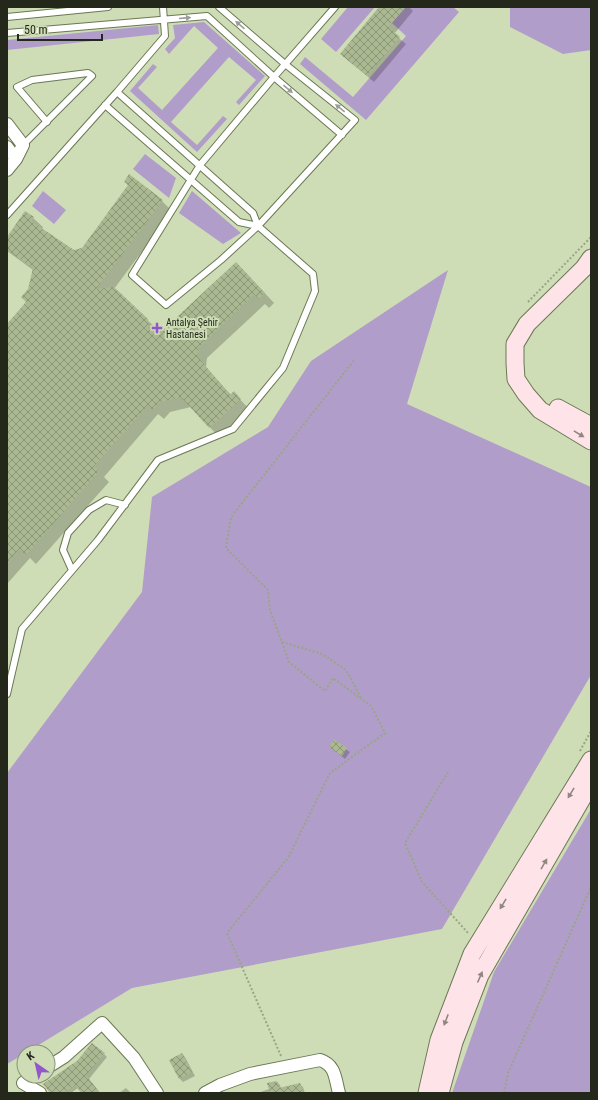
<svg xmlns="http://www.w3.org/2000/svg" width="598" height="1100" viewBox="0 0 598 1100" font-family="'Roboto Condensed',sans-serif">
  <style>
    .grass { fill: #b19dca }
    .shadow { fill: #0003 }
    .building { fill: url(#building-cross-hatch) }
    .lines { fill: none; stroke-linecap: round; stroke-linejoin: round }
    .lane-casing { stroke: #6b7854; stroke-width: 8 }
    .street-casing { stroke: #6b7854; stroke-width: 14 }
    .secondary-casing { stroke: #6b7854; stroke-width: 19 }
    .path { stroke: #99a586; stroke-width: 2; stroke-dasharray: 2 2; stroke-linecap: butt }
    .lane { stroke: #fff; stroke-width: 6 }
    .street { stroke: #fff; stroke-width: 12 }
    .secondary { stroke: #fee3e9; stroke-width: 17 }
    .oneway { fill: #9c9e98 }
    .oneway2 { fill: #908682 }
    .poi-dot { fill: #9256cd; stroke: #ceddb6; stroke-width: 1.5 }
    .labels { text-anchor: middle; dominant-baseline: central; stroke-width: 4; stroke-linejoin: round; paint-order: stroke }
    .poi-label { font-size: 10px; fill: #23281a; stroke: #ceddb6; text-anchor: start }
  </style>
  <defs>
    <pattern id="building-cross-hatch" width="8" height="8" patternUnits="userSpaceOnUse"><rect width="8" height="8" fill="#abb993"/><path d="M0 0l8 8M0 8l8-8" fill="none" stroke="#8b9677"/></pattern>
  </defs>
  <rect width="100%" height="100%" fill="#ceddb6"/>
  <!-- grass -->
  <path class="grass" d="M348 7H375L336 52 321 39Z
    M406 7H453L459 12 366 120 300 64 305 57 353 97 406 36 392 23Z
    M510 7H591V50L563 54 510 27Z
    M204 22 265 76 239 105 236 102 256 80 229 57 171 122 197 145 223 116 227 119 197 152 130 91 153 64 157 67 138 88 162 110 218 48 194 26 169 54 165 49 175 38 173 25Z
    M158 25 159 34 7 50V40Z
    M145 154 176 178 169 198 133 169Z
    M43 191 66 210 54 224 32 206Z
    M192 191 241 233 223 244 179 213Z
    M448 270 407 404 591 487V675L442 929 132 988 27 1052H24V1054L7 1064V773L142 592 152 497 268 427 311 361Z
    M591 809V1091L587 1093H452L494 972Z"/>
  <!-- shadow -->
  <path class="shadow" d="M381 7H409L413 11 394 34 406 44 374 82 348 60Z
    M162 201 172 211 114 289 158 330 164 331 246 273 274 303 269 308 265 304 207 358 206 367 231 395 234 393 250 410 219 437 191 407 170 412 164 419 158 414 104 477 109 482 36 564 30 558 7 584V326L27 302 29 289 33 270 7 251V239L33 218 43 227 42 229 73 251 82 248Z
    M334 741 350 752 345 759 330 747Z
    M104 1054 107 1057 89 1079 100 1093H83L78 1088 71 1093H51Z
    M182 1054 185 1057 195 1076 183 1082 180 1079 170 1060Z
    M277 1082 280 1085 281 1089 300 1084 303 1087 305 1093H258L269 1089Z
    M126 1088 131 1093H119Z"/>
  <!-- building -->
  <path class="building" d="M379 7H405L388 27 400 37 367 76 340 54Z
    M129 174 163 200 96 289 114 287 148 319 149 329H164L236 262 265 293 259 299 254 294 198 348 197 356 230 395 234 391 241 399 209 428 181 397 160 402 153 410 148 405 94 466 99 471 26 555 19 549 7 563V324L26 302 21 297 28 289 33 268 7 250V237L25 211 34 217 31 221 74 250 82 248 128 185 124 182Z
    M334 739 347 748 342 756 329 747Z
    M92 1043 105 1053 86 1075 100 1093H81L75 1085 63 1093H50L43 1084 77 1061Z
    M182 1053 192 1072 179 1079 169 1060Z
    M277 1081 279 1088 300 1083 303 1093H270L267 1083Z"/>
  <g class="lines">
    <defs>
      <path id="lane" d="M219 7 285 64 355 120 258 226 221 260 166 305 132 275 200 165 274 77 335 7
        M7 17 108 7
        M7 33 207 16 274 77 342 135
        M117 92 165 36 163 7
        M105 105 239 222 258 226
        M23 145 92 76 88 73 32 80 17 87 47 122
        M7 215 117 92 253 213 258 226 313 274 315 291 283 368 233 429 158 460 98 540 22 629 7 694
        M72 570 63 550 68 533 89 510 106 500 125 505"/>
      <path id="street" d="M7 124 23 145 16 159 7 170
        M7 147 16 159
        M48 1067 64 1057 102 1023 134 1058 157 1093
        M33 1076 23 1083 40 1093
        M205 1093 220 1085 250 1074 320 1060C336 1065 335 1079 339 1093"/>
      <path id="secondary" d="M591 258 584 268 527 324 515 344V363L516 379 526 394 540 410 591 441
        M558 408 591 426
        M427 1093 439 1040 472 954 591 760
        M440 1093 454 1042 480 975 591 783"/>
    </defs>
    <!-- lane casing -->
    <use href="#lane" class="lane-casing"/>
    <!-- street casing -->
    <use href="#street" class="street-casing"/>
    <!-- secondary casing -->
    <use href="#secondary" class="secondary-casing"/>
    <!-- path -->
    <path class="path" d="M528 302 591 237
      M282 642 322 654 346 670 361 698
      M580 751 591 731
      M448 772 405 843 422 882 469 934
      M281 1056 227 933 288 858 330 773 385 733 371 706 333 678 325 691 289 662 270 610 268 590 226 548 231 517 355 359
      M504 1093 508 1073 591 887"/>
    <!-- lane -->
    <use href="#lane" class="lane"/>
    <!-- street -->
    <use href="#street" class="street"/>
    <!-- secondary -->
    <use href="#secondary" class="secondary"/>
  </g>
  <!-- one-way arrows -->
  <defs><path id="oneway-solid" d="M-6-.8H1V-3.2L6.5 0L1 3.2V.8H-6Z"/></defs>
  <g class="oneway">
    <use href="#oneway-solid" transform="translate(185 18) rotate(-5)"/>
    <use href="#oneway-solid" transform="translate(240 25) rotate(-139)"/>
    <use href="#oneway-solid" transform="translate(288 89) rotate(40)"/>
    <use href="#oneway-solid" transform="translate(340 108) rotate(-141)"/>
  </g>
  <g class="oneway2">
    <use href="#oneway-solid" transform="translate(579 434) rotate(31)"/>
    <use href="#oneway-solid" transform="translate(571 793) rotate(121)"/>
    <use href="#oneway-solid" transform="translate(544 864) rotate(-60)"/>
    <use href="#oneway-solid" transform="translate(503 904) rotate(121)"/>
    <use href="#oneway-solid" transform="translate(480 977) rotate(-66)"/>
    <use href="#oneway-solid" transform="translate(446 1020) rotate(111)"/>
  </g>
  <!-- markers -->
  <path class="poi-dot" d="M155 322h4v4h4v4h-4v4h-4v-4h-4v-4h4z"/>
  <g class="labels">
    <!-- poi labels -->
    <g class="poi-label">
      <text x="166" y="322">Antalya Şehir<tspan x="166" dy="12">Hastanesi</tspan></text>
    </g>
  </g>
  <!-- border -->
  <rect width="598" height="1100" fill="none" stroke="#23281a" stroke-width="16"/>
  <!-- north arrow -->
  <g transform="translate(36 1064) rotate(326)"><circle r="19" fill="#ceddb6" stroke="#8a9578"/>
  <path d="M0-3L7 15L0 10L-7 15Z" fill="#9256cd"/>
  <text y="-6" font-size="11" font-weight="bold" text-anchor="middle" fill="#23281a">K</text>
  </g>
  <!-- scale -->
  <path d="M18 34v6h84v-6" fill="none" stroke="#23281a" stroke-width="2"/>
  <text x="24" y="34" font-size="12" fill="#23281a" stroke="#ceddb6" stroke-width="3" paint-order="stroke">50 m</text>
</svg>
